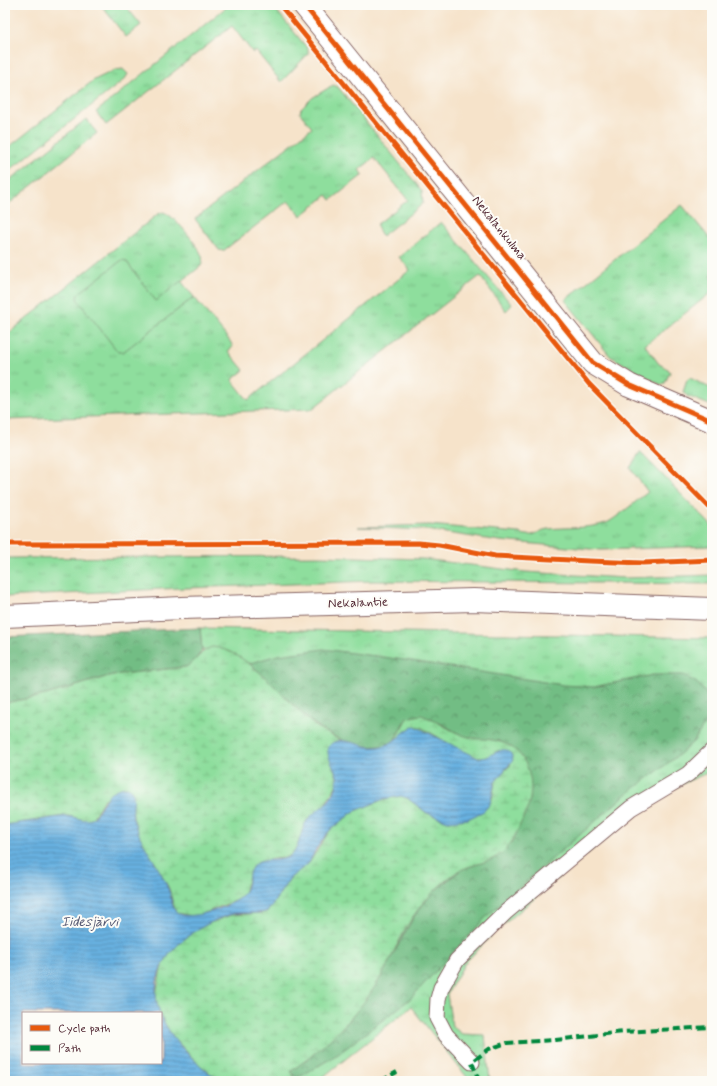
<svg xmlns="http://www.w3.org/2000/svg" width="717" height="1086" viewBox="0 0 717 1086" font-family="Mynerve,sans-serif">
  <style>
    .grass { fill: url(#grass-tufts); stroke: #6c7e64 }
    .forest { fill: url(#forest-crowns); stroke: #5e6e58 }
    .wetland { fill: url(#wetland-marsh); stroke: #6c7e64 }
    .pitch { fill: #8ede9d; stroke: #6c7e64 }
    .water { fill: url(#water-rules); stroke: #596886 }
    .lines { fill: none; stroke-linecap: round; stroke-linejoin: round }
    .lane-casing { stroke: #866463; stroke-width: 17 }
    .street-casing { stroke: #866463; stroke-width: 24 }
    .secondary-casing { stroke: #866463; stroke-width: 24 }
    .lane { stroke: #fff; stroke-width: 15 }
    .street { stroke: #fff; stroke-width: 22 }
    .secondary { stroke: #fff; stroke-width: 22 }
    .quiet { stroke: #00873e; stroke-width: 4; stroke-dasharray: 8 4; stroke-linecap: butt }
    .cycleway-casing { stroke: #fdfcf7; stroke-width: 8 }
    .cycleway { stroke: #e8590c; stroke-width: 5 }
    .labels { text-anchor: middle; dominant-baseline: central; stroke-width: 4; stroke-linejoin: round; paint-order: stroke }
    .street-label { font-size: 13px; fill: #4a1f2b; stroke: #fdfcf7 }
    .water-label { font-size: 14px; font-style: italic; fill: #565973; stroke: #fdfcf7 }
  </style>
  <defs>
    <pattern id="grass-tufts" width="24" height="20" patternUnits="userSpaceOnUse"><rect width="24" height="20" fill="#8ede9d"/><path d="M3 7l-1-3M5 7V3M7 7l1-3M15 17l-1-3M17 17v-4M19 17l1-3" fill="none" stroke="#7cbe87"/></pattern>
    <pattern id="forest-crowns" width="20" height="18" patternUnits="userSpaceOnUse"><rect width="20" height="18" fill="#72bd84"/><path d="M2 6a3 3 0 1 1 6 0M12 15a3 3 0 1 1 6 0" fill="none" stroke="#60996c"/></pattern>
    <pattern id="wetland-marsh" width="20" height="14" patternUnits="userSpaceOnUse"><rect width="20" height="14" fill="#8ede9d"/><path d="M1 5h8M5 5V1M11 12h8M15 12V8" fill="none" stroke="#7cbe87"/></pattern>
    <pattern id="water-rules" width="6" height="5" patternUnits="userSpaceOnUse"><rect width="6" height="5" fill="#68b1e0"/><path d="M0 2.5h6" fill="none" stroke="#588fb6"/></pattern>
  </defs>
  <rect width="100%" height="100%" fill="#fdfcf7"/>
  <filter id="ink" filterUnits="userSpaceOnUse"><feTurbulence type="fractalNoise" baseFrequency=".025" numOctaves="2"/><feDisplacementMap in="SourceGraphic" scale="8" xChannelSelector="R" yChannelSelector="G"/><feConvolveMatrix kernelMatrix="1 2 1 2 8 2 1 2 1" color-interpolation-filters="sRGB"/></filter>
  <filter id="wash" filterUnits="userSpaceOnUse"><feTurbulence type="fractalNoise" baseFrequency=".012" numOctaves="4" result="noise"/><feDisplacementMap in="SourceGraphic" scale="16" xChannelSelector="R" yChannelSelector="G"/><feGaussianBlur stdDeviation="0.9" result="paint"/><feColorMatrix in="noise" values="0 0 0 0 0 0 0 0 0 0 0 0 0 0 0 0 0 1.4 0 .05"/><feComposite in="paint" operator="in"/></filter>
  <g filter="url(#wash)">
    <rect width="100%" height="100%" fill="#f6e3ca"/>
    <!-- grass -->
    <path class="grass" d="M101 5H125L141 25 126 37Z
      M229 5H272L308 49V54L281 82 256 51 253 53 232 26 106 125 96 112Z
      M123 69 128 74 125 79 5 174V150L94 80 115 70Z
      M333 85 338 87 422 191 423 203 419 207 382 236 376 225 408 200 374 158 359 170 363 175 331 200 327 195 301 216 288 201 223 251 219 250 195 219 312 128 300 113 301 109 312 98Z
      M86 119 97 133 5 207V184Z
      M682 205 712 241V292L645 345 659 364 668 369 670 372 665 383 661 385 610 356 565 300Z
      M163 212C173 214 197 244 201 254 203 258 203 261 201 266L156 302 126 261 122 352 194 297 230 341 233 347 228 351 244 370 232 380 248 400 410 270 399 257 441 222 512 305 506 311 480 276 312 409 5 420V336L158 214Z
      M690 378 712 389V406L687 396 683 392 687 380Z
      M640 452 712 526V546L601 550 500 541 426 530 358 527 430 525 519 533C536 539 535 531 548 529 567 527 587 529 606 523 613 521 640 498 648 492L630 468Z
      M320 556 423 559 526 572 625 578 712 575V584L372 581 161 589 5 597V558Z
      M200 628 712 638V771L688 781 654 800 577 862 495 932 465 963 447 994 452 1026 462 1034 485 1035 490 1081H470L411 1007 318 1081H294L352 743 344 742 206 649 202 651Z"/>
    <!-- forest -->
    <path class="forest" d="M200 628 202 651 192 664 186 667 113 675 46 695 5 703V637Z
      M323 649 412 661 563 685 594 687 653 675H683L697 683 705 692 711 703 710 715 694 741 680 754 623 797 488 915 410 999 337 1055 294 1080 291 1071 309 1058 349 1021 381 976 416 913 433 892 462 869 493 859 500 741 475 739 463 736 431 718 404 722 393 743C337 762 285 699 250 663L278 655Z"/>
    <!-- wetland -->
    <path class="wetland" d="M212 647C247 649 286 701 312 723 321 731 334 736 344 742L337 741 331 761 337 777 336 786 324 806 307 820 297 847 291 855 285 858 270 859 249 877 244 893 239 899 200 915 192 916 177 913C172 906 172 897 169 889 158 865 137 844 133 816 132 810 133 801 133 795L104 799 92 819C82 822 75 816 65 816L5 825V703L46 695 113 675 186 667C197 661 200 651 212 647Z
      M421 715C437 720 449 731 465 736 476 740 489 738 500 742 530 750 537 787 526 812 519 826 514 843 502 853 490 863 476 863 463 869 449 874 426 899 417 911 402 930 394 955 382 975 360 1013 327 1046 291 1071L294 1076V1081H220L198 1064 174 1038 163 1022 155 999 161 969 170 952 186 936 209 923 231 915 262 913 268 911 290 878 309 863 330 830 353 812 384 799 401 796 407 798 427 813 448 821 468 819 492 799 495 782 504 771 511 765 499 750C488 758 483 760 470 756L421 727 410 728 393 743 407 718Z"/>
    <!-- pitch -->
    <path class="pitch" d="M122 260 126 261 156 301 181 281 194 297 123 352H118L77 299 78 294Z"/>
    <!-- water -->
    <path class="water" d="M415 726 478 758C491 760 508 737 513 760L495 782 490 804 484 811 468 819 448 821 427 813 407 798 401 796 384 799 353 812 330 830 316 849 309 863 290 878 268 911C255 916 242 911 229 915 188 929 142 964 160 1013H23V1063H161V1016C173 1043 197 1064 220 1081H5V825L65 816C75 816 82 822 92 819 104 806 106 787 128 787 138 794 131 807 133 818 140 845 160 865 169 891 172 897 171 908 178 913 190 922 237 905 244 893 250 884 246 873 254 865 265 856 281 864 291 855 300 847 300 832 306 822 313 811 327 806 333 794 336 789 338 782 337 776 335 767 321 751 332 743 343 736 362 747 373 747 394 748 399 732 415 726Z"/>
  </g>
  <g filter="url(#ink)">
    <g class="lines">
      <defs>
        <path id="lane" d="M472 1062 446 1035 437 1018 438 999 441 988 457 960 506 912 631 808 688 774 712 751"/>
        <path id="street" d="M304 5 593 363 629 385 712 421"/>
        <path id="secondary" d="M5 616 182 608 473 600 712 609"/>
      </defs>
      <!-- lane casing -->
      <use href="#lane" class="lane-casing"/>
      <!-- street casing -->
      <use href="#street" class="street-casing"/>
      <!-- secondary casing -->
      <use href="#secondary" class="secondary-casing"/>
      <!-- lane -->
      <use href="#lane" class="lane"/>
      <!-- street -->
      <use href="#street" class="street"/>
      <!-- secondary -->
      <use href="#secondary" class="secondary"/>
      <!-- quiet -->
      <path class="quiet" d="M381 1081 397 1072
        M479 1081 472 1062 489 1049 507 1043 556 1040 623 1032 712 1027"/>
      <defs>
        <path id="cycleway" d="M280 5 589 384 712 510
          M304 5 593 363 629 385 712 421
          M5 544 419 543 439 545 495 556 589 561 643 563 712 560"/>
      </defs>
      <!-- cycleway casing -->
      <use href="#cycleway" class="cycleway-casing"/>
      <!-- cycleway -->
      <use href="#cycleway" class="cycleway"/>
    </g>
  </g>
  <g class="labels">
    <!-- street labels -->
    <g class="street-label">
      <text transform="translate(499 228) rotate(51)">Nekalankulma</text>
      <text transform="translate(358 603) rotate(-2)">Nekalantie</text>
    </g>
    <!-- water labels -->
    <g class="water-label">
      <text x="90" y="922">Iidesjärvi</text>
    </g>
  </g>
  <!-- margin -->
  <rect width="717" height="1086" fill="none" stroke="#fdfcf7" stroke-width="20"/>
  <!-- legend -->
  <rect x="22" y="1012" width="140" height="52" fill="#fdfcf7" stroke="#b5a4a5"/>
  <rect x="30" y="1025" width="20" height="6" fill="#e8590c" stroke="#b5a4a5"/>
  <text x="58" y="1032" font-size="12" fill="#4a1f2b">Cycle path</text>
  <rect x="30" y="1045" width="20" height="6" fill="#00873e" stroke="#b5a4a5"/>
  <text x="58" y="1052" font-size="12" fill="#4a1f2b">Path</text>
</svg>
